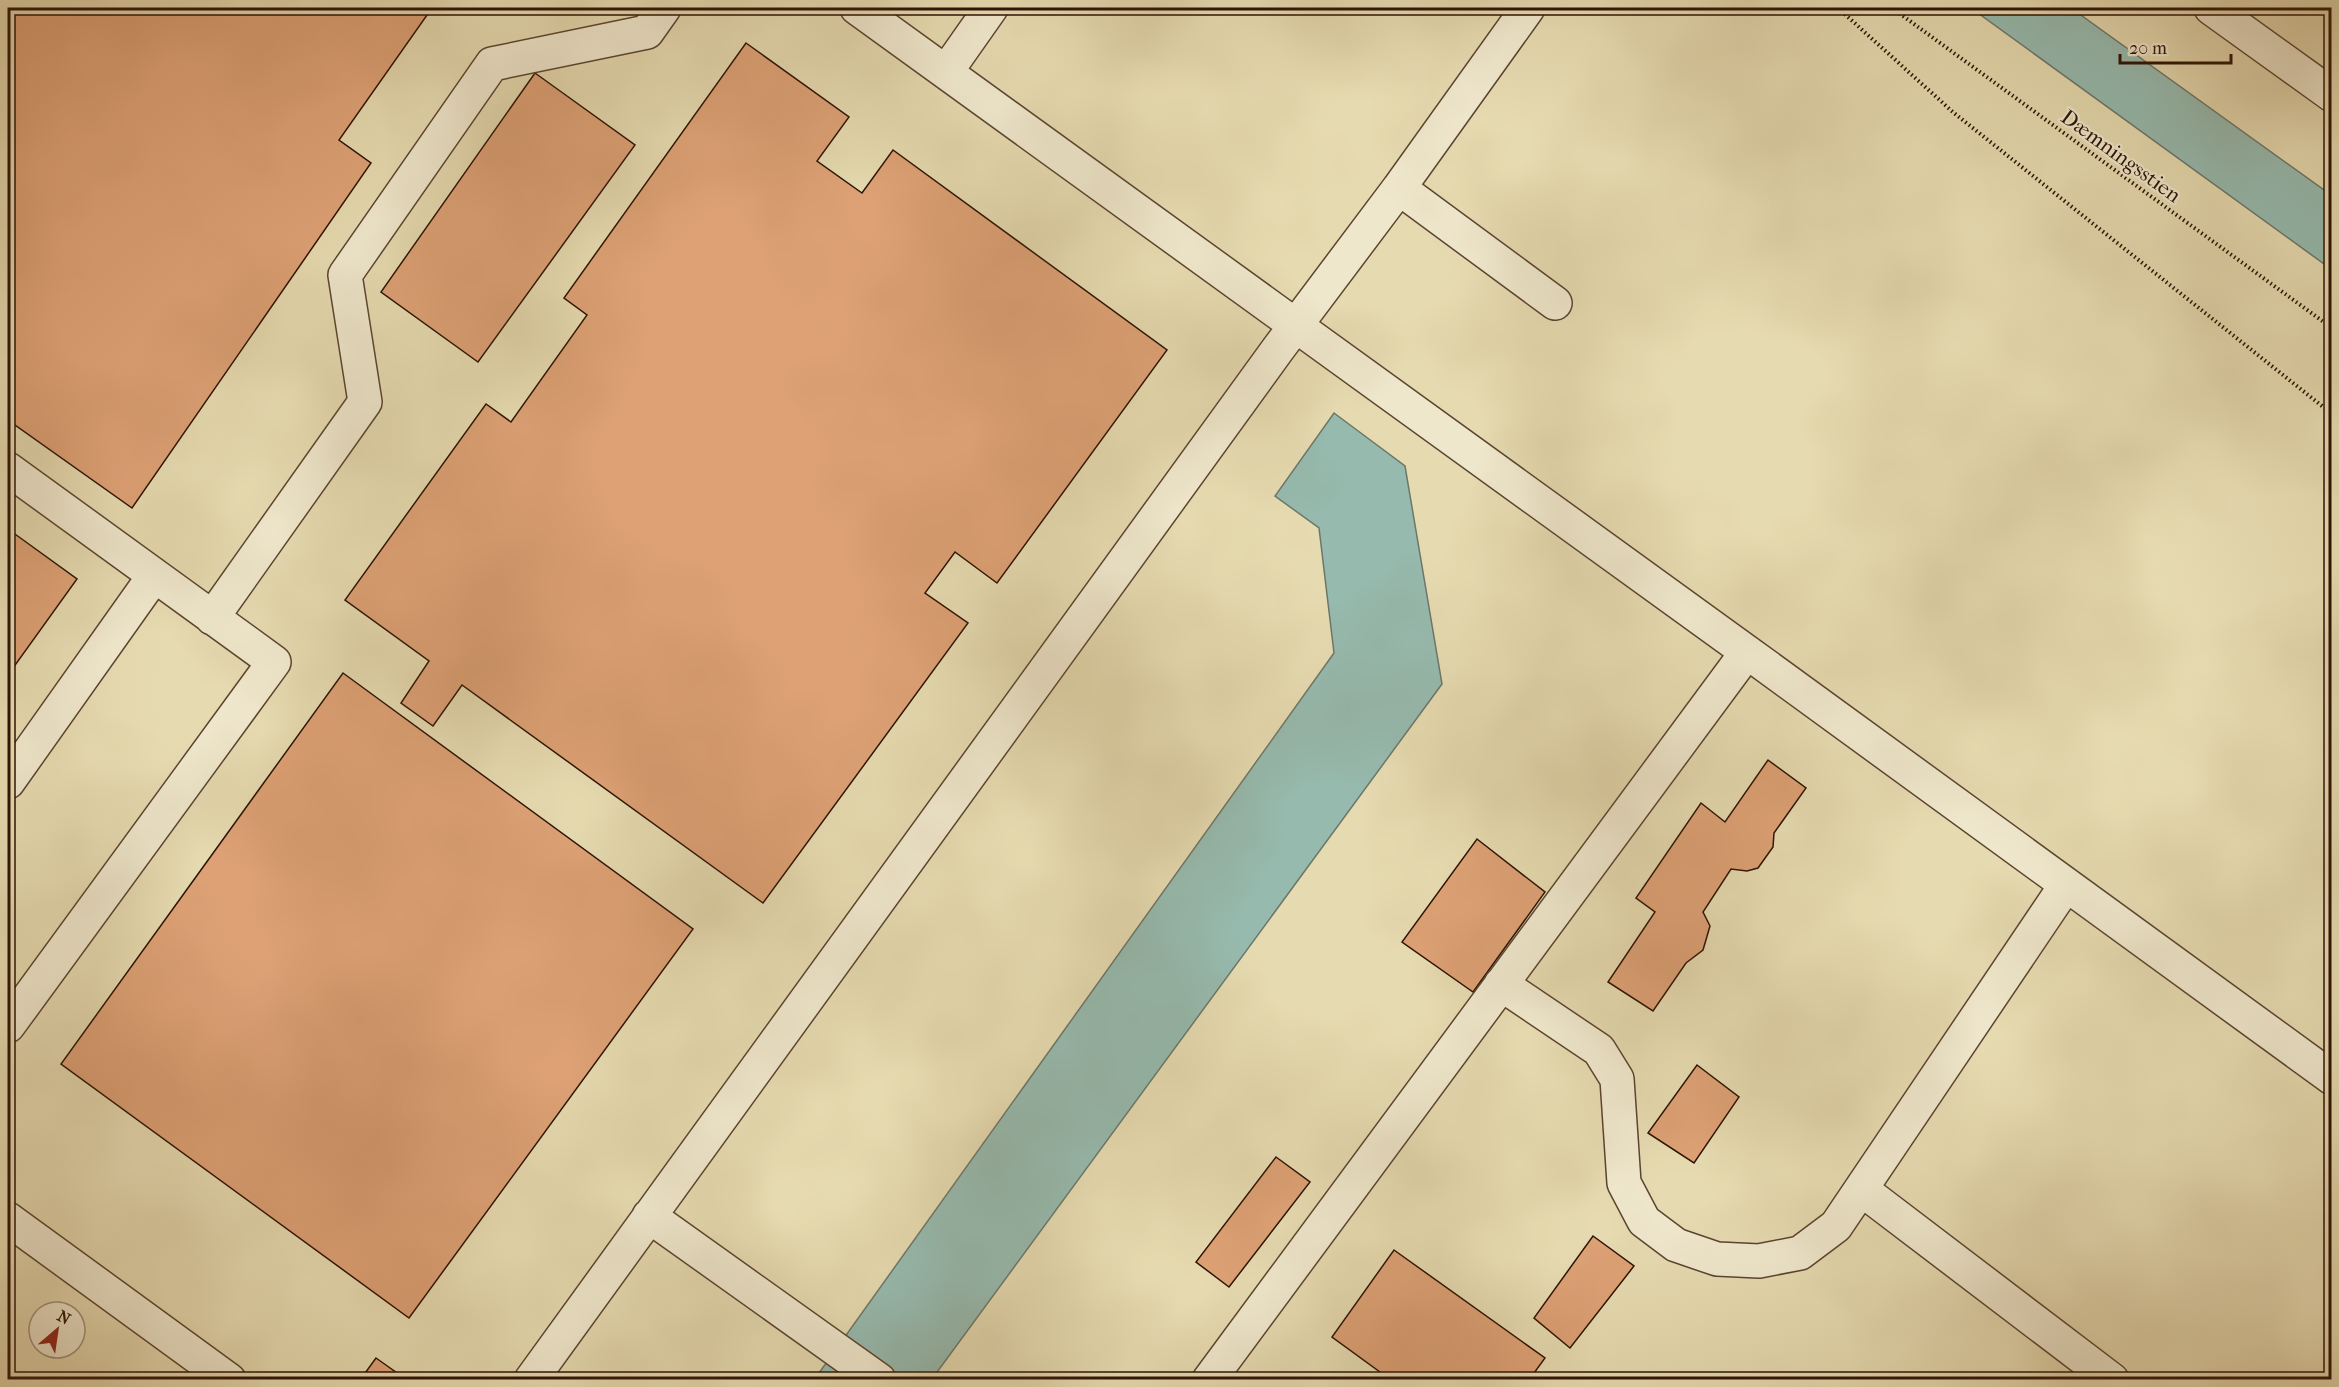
<svg xmlns="http://www.w3.org/2000/svg" width="2339" height="1387" viewBox="0 0 2339 1387" font-family="'IM FELL French Canon',serif">
  <style>
    .water { fill: #96baae; stroke: #6c776a; stroke-width: 1.5 }
    .building { fill: #dda175; stroke: #2d1305; stroke-width: 1.5 }
    .lines { fill: none; stroke-linecap: round; stroke-linejoin: round }
    .minor-casing { stroke: #5b4530; stroke-width: 36 }
    .path { stroke: #2d1305; stroke-width: 4; stroke-dasharray: 1.5 3; stroke-linecap: butt }
    .minor { stroke: #efe7cc; stroke-width: 33 }
    .labels { text-anchor: middle; dominant-baseline: central; stroke-width: 4.5; stroke-linejoin: round; paint-order: stroke }
    .street-label { font-size: 21px; fill: #2d1305; stroke: #efe7cc }
  </style>
  <rect width="100%" height="100%" fill="#e6dab0"/>
  <filter id="stains"><feTurbulence type="fractalNoise" baseFrequency=".00333" numOctaves="4"/><feColorMatrix values="0 0 0 0 .2 0 0 0 0 .09 0 0 0 0 .02 0 0 0 .5 -.17"/></filter>
  <radialGradient id="worn" r=".72"><stop offset=".6" stop-color="#630" stop-opacity="0"/><stop offset="1" stop-color="#630" stop-opacity=".3"/></radialGradient>
  <!-- water -->
  <path class="water" d="M1971 8H2071L2331 195V269Z
    M1334 413 1405 466 1442 684 932 1379 814 1380 1334 653 1319 528 1275 496Z"/>
  <!-- building -->
  <path class="building" d="M13 8H432L339 140 371 163 132 508 8 420V15Z
    M746 43 849 117 817 161 862 193 893 150 1167 350 997 583 955 552 925 593 968 623 763 903 462 685 433 726 401 703 429 661 345 600 486 404 511 422 587 315 564 298Z
    M535 73 635 145 478 362 381 292Z
    M8 529 77 579 8 675Z
    M343 673 693 929 409 1318 61 1064Z
    M1768 760 1806 788 1774 833 1773 847 1758 868 1747 871 1731 869 1703 912 1710 926 1703 950 1686 963 1653 1011 1608 982 1655 912 1636 898 1701 803 1725 822Z
    M1477 839 1545 892 1473 992 1402 942Z
    M1697 1065 1739 1097 1694 1163 1648 1133Z
    M1276 1157 1310 1182 1229 1287 1196 1262Z
    M1593 1236 1634 1266 1570 1348 1534 1318Z
    M1394 1250 1545 1358 1529 1380H1391L1332 1337Z
    M376 1358 407 1380H360Z"/>
  <g class="lines">
    <defs>
      <path id="minor" d="M857 8 1747 652 2332 1078
        M2211 8 2332 95
        M946 72 991 8
        M1399 188 1555 303
        M8 469 274 662 8 1026
        M212 618 365 402 345 275 492 64 647 32 664 8
        M8 782 154 576
        M1501 984 1599 1050 1617 1079 1624 1183 1644 1221 1676 1245 1717 1259 1759 1261 1800 1253 1836 1226 2066 885
        M1861 1189 2112 1380
        M649 1216 879 1380
        M8 1219 229 1380
        M531 1380 1278 349 1399 188 1528 8
        M1209 1380 1747 652"/>
    </defs>
    <!-- minor casing -->
    <use href="#minor" class="minor-casing"/>
    <!-- path -->
    <path class="path" d="M1838 8 1954 113 2332 414
      M1892 8 2332 328"/>
    <!-- minor -->
    <use href="#minor" class="minor"/>
  </g>
  <g class="labels">
    <!-- street labels -->
    <g class="street-label">
      <text transform="translate(2121 156) rotate(36)">Dæmningsstien</text>
    </g>
  </g>
  <!-- margin -->
  <rect width="2339" height="1387" fill="none" stroke="#e6dab0" stroke-width="30"/>
  <rect x="9" y="9" width="2321" height="1369" fill="none" stroke="#2d1305" stroke-width="3"/>
  <rect x="15" y="15" width="2309" height="1357" fill="none" stroke="#2d1305" stroke-width="1.5"/>
  <!-- north arrow -->
  <g transform="translate(57 1330) rotate(29)"><circle r="28" fill="#efe7cc" stroke="#a1927c" stroke-width="1.5"/>
  <path d="M0-4.5L10 22L0 15L-10 22Z" fill="#8f2418"/>
  <text y="-9" font-size="16" font-weight="bold" text-anchor="middle" fill="#2d1305">N</text>
  </g>
  <!-- scale -->
  <path d="M2120 54v9h111v-9" fill="none" stroke="#2d1305" stroke-width="3"/>
  <text x="2129" y="54" font-size="18" fill="#2d1305" stroke="#efe7cc" stroke-width="4.5" paint-order="stroke">20 m</text>
  <rect width="100%" height="100%" filter="url(#stains)"/>
  <rect width="100%" height="100%" fill="url(#worn)"/>
</svg>
